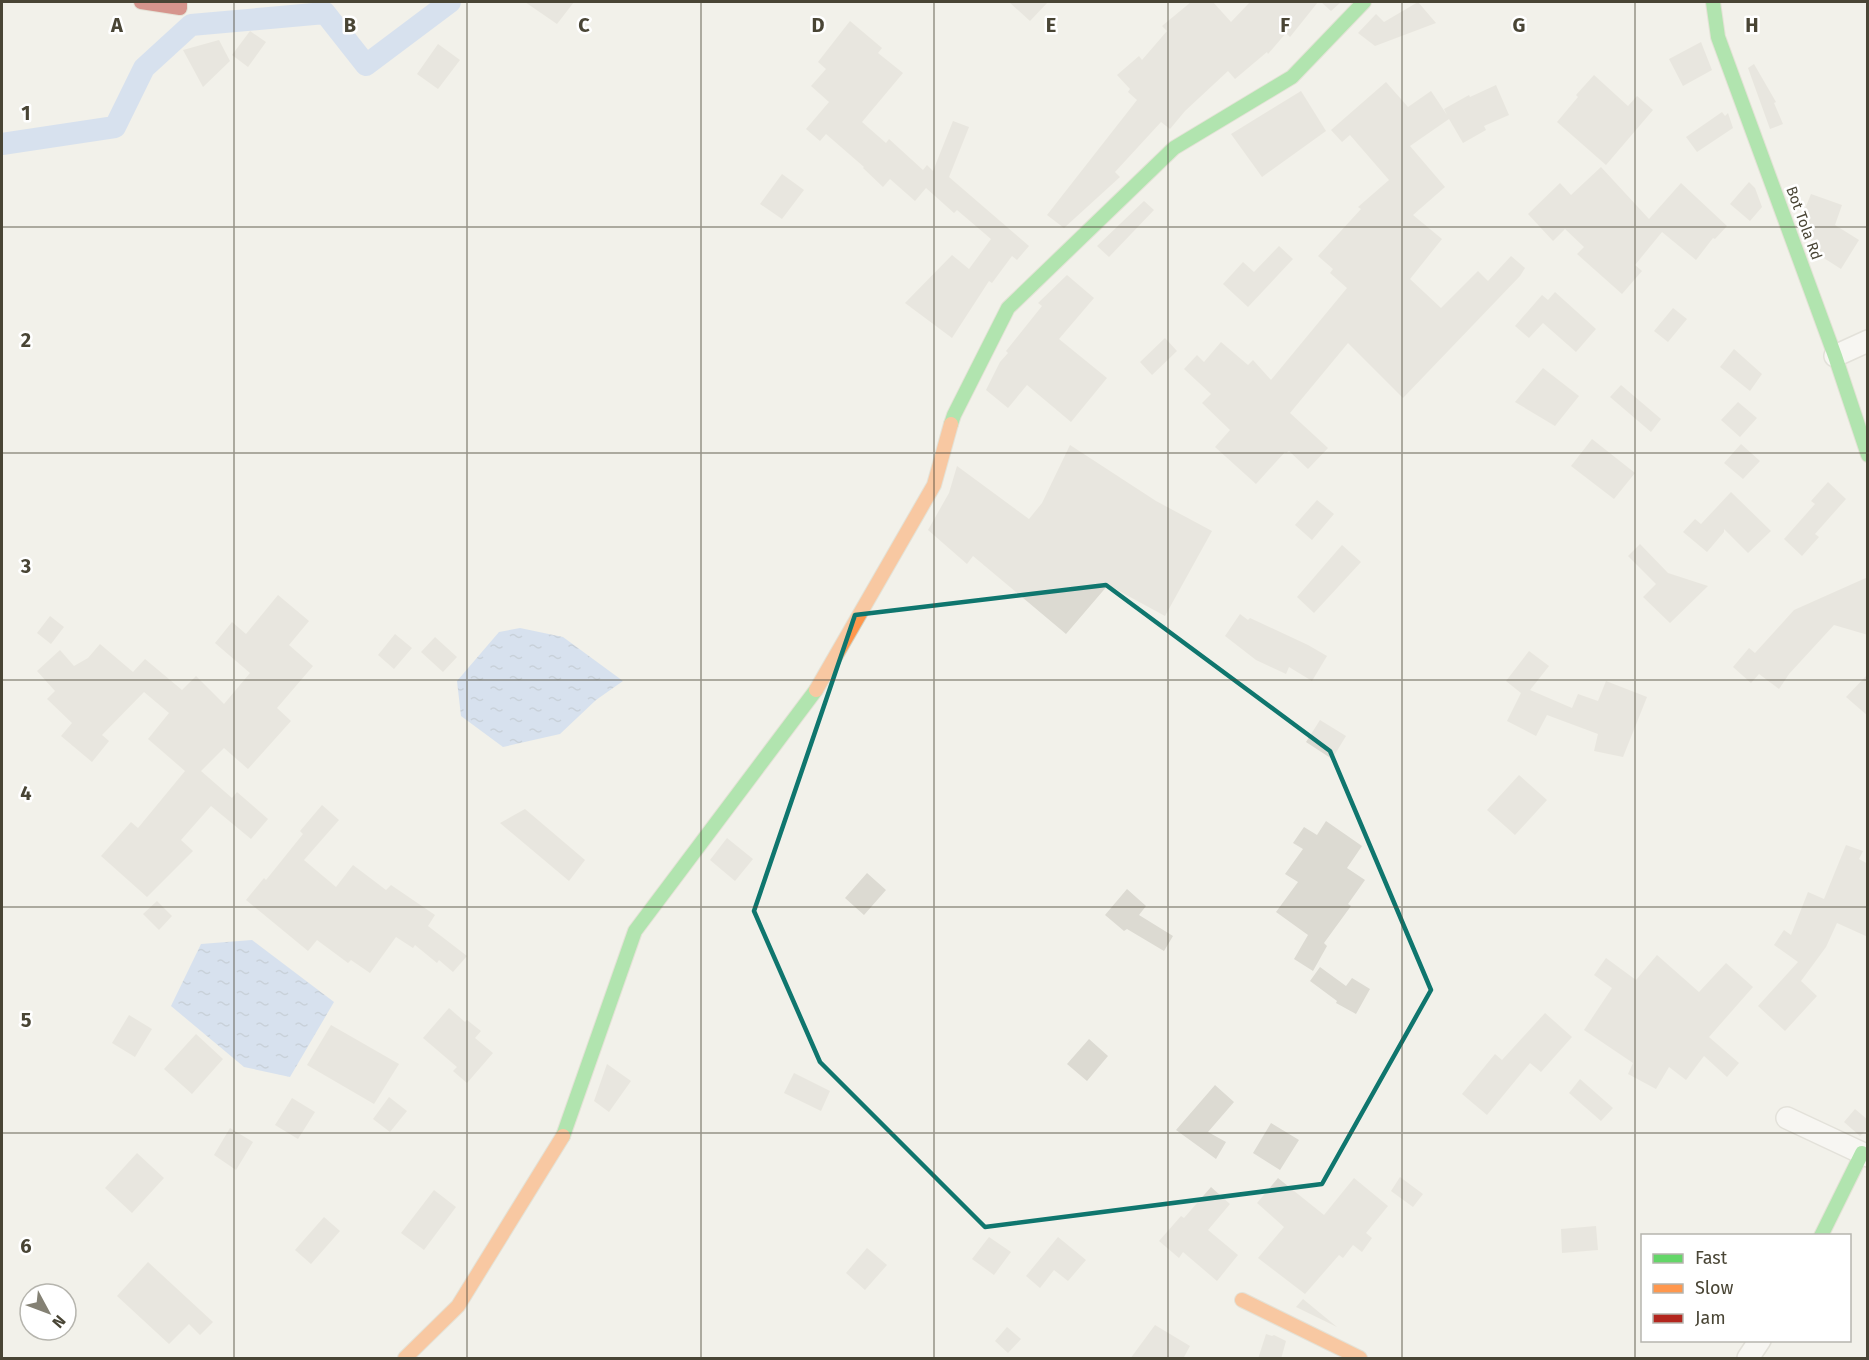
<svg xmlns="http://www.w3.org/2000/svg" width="1869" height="1360" viewBox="0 0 1869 1360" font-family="'Fira Sans',sans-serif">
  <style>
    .water { fill: url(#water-ripples) }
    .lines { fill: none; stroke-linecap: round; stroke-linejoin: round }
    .canal { stroke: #b6cff4; stroke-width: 22 }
    .building { fill: #dcdad2 }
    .street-casing { stroke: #d0cfc7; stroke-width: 24 }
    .fast-casing { stroke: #d2d1c0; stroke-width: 16 }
    .slow-casing { stroke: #d2d1c0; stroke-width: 16 }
    .jam-casing { stroke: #d2d1c0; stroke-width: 16 }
    .street { stroke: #fdfdfc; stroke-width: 21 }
    .fast { stroke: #63d668; stroke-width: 14 }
    .slow { stroke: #ff974d; stroke-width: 14 }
    .jam { stroke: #b3261e; stroke-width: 14 }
    .marked { fill: none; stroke: #0f766e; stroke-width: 4.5; stroke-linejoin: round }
    .grid { fill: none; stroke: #494535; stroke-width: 1.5; stroke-opacity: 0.55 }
    .labels { text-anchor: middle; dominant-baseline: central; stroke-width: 5; stroke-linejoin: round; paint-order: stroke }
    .street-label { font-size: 15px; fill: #494535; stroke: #fff }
    .grid-label { font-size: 20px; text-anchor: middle; font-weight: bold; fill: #494535; stroke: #fff; stroke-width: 5; stroke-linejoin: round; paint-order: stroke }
  </style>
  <defs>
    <pattern id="water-ripples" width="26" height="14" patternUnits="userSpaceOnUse" patternTransform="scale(1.5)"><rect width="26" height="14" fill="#b6cff4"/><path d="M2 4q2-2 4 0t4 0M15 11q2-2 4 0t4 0" fill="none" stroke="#96aac6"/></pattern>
  </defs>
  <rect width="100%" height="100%" fill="#f2f1ea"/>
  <!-- water -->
  <path class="water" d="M520 628 563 637 623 681 596 700 560 734 503 747 461 716 457 681 499 632Z
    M252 940 334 1002 290 1077 244 1067 171 1006 201 944Z"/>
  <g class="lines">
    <!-- canal -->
    <path class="canal" d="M2 144 115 127 144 68 191 25 325 13 366 65 450 2"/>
  </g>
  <!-- building -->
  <path class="building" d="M525 2H574L557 24Z
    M1009 2H1048L1030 21Z
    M1191 2H1213L1231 22 1250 2H1318L1290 37 1286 33 1268 54 1267 52 1235 79 1228 71 1185 111 1170 129 1161 122 1115 172 1120 177 1064 228 1047 215 1137 100 1128 92 1130 89 1117 75 1139 56 1142 60 1167 31 1162 26Z
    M1321 2H1341L1331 11Z
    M1418 2 1436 23 1375 46 1358 33 1376 14 1384 22Z
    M850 21 882 48 878 53 903 73 862 122 886 143 889 139 923 170 927 165 933 171 953 121 969 127 949 177 1029 246 1017 260 1012 256 992 283 989 281 952 338 905 303 952 255 969 269 991 239 957 210 954 213 926 188 915 201 890 179 883 187 863 168 864 167 826 134 820 141 806 129 829 102 811 86 826 69 818 62Z
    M250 31 266 42 248 67 232 55Z
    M219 40 230 61 203 87 183 50Z
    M1701 42 1712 70 1683 86 1669 59Z
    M438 44 460 60 438 89 417 74Z
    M1754 64 1776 102 1774 103 1783 124 1770 129 1748 68Z
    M1594 75 1628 106 1637 96 1653 110 1606 165 1557 122 1578 97 1576 95Z
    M1386 82 1408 107 1431 91 1447 115 1444 109 1469 95 1470 97 1496 85 1509 115 1484 126 1486 130 1463 143 1449 119 1410 146 1445 187 1413 215 1442 239 1410 279 1441 308 1478 271 1488 281 1511 256 1525 268 1520 276 1403 398 1348 343 1290 413 1328 448 1308 469 1289 451 1286 453 1285 452 1256 484 1215 447 1230 430 1202 403 1211 394 1184 369 1197 355 1204 362 1221 342 1248 365 1253 360 1271 380 1347 288 1330 273 1333 269 1318 256 1361 209 1358 207 1389 180 1350 135 1342 142 1331 130Z
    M1301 91 1326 131 1262 177 1231 134Z
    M1722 112 1725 116 1728 113 1733 128 1697 152 1686 137Z
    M1601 167 1649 219 1681 183 1727 226 1715 239 1713 238 1696 260 1662 232 1635 265 1642 271 1622 294 1577 254 1584 247 1565 229 1553 241 1528 214 1560 183 1571 195Z
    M782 174 804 190 782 219 760 204Z
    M1749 182 1755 188 1762 207 1750 221 1730 204Z
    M1811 194 1842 205 1835 225 1859 240 1841 269 1816 253 1802 216Z
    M1144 201 1154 210 1109 257 1097 246Z
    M1279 246 1293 259 1248 307 1223 284 1243 262 1254 272Z
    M1067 275 1094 298 1059 339 1107 378 1071 422 1027 385 1008 408 986 390 1000 362 1008 353 1006 351 1042 306 1038 303Z
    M1555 292 1596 329 1576 352 1543 323 1529 338 1515 326 1542 295 1548 300Z
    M1673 308 1687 319 1668 342 1654 331Z
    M1165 338 1177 351 1152 375 1140 362Z
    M1734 349 1762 374 1750 391 1720 367Z
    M1543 368 1579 396 1555 426 1515 402Z
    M1621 385 1661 419 1651 432 1610 397Z
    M1738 402 1757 418 1740 437 1721 420Z
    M1592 439 1635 473 1614 499 1571 466Z
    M1741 444 1760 461 1743 479 1724 463Z
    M1070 445 1156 501 1212 531 1165 616 1108 585 1066 634 973 556 967 564 928 530 949 493 957 466 1029 519 1042 503Z
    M1828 482 1846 499 1815 534 1819 537 1802 556 1784 539 1815 504 1811 501Z
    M1731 492 1771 531 1748 553 1724 529V532L1707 552 1683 532 1695 519 1701 524Z
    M1317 500 1334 514 1312 540 1295 525Z
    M1640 544 1668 573 1708 586 1670 623 1643 597 1656 584 1628 556Z
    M1342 545 1361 562 1314 613 1297 597Z
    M1868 577V635L1834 625 1789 674 1779 689 1759 674 1751 683 1733 667 1749 648 1755 653 1794 610Z
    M278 595 309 621 289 645 313 666 277 708 291 721 248 769 224 748 201 771 232 798 237 792 268 819 251 839 211 806 181 840 193 851 147 897 101 856 131 822 138 828 185 771 148 739 169 713 144 692 102 735 109 741 92 762 61 736 72 723 47 699 55 691 37 671 60 650 74 666 88 658 100 644 133 672 145 659 182 690 196 676 224 704 250 673 215 643 232 622 246 634Z
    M1240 614 1248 620 1250 618 1308 645 1327 656 1312 681 1289 667 1286 674 1256 660 1225 636Z
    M50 616 64 627 51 644 37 633Z
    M395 634 412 648 394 669 378 655Z
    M435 637 457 657 443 672 421 652Z
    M1529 651 1549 666 1530 690 1572 708 1578 694 1598 701 1606 681 1647 697 1623 757 1594 751 1598 734 1547 715 1536 736 1507 721 1521 693 1506 681Z
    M1868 674V716L1846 697Z
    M1320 720 1346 736 1332 759 1306 742Z
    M1519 775 1547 800 1515 835 1487 810Z
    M322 805 339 820 304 860 336 887 353 865 386 890 391 885 435 915 428 926 467 956 453 972 439 960 437 963 415 945 413 948 396 937 370 973 351 960 348 963 317 940 308 951 246 900 264 878 266 880 303 834 300 831Z
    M525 809 585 860 569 881 500 823Z
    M1326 821 1362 846 1347 868 1365 880 1348 904 1351 906 1324 943 1327 946 1313 971 1294 959 1308 935 1276 912 1298 882 1285 874 1303 849 1293 843 1304 827 1317 835Z
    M727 838 753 859 735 881 710 860Z
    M1846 845 1863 851 1859 859 1868 864V937L1837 923 1826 947 1801 981 1817 996 1785 1031 1758 1006 1798 962 1774 945 1784 930 1791 935 1808 892 1824 899Z
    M867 873 886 890 864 915 845 898Z
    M1127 889 1146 906 1139 915 1173 936 1164 951 1127 929 1124 931 1105 915Z
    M157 901 172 916 159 930 143 914Z
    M1657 955 1699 992 1726 963 1753 987 1709 1037 1739 1063 1727 1077 1704 1056 1686 1080 1669 1067 1656 1089 1628 1074 1633 1063 1584 1030 1612 988 1594 975 1606 958 1636 980Z
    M1320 967 1346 986 1352 978 1370 989 1356 1014 1336 1003 1337 1001 1310 981Z
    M449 1008 465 1022 467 1020 481 1031 475 1038 493 1053 467 1083 453 1071 457 1067 423 1038Z
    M1545 1013 1572 1037 1541 1072 1530 1063 1487 1115 1462 1094 1495 1054 1502 1060Z
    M129 1015 152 1029 135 1057 112 1043Z
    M331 1025 399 1064 374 1104 307 1065Z
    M196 1034 223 1059 192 1094 164 1069Z
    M1089 1039 1108 1056 1087 1081 1067 1064Z
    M607 1064 631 1081 609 1112 594 1101Z
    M794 1073 830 1091 821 1111 784 1093Z
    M1580 1079 1613 1108 1601 1121 1569 1093Z
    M1215 1085 1234 1102 1208 1132 1226 1142 1216 1159 1176 1130Z
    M389 1097 407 1111 390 1132 373 1119Z
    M292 1098 315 1112 298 1139 275 1125Z
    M1855 1109 1868 1120V1128L1860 1136 1844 1122Z
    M1271 1123 1299 1140 1280 1170 1253 1153Z
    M230 1128 253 1142 236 1170 214 1155Z
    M137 1153 164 1178 132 1213 105 1188Z
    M1400 1177 1423 1194 1413 1207 1391 1191Z
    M1278 1178 1324 1215 1354 1178 1388 1206 1366 1233 1372 1238 1362 1252 1353 1245 1343 1258 1339 1255 1305 1294 1258 1258 1284 1227 1257 1203Z
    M1211 1187 1230 1204 1208 1230 1238 1255 1217 1281 1183 1252 1179 1258 1159 1241 1181 1216 1184 1218Z
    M434 1190 456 1207 424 1250 401 1233Z
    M324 1217 340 1231 311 1264 295 1250Z
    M1596 1226 1598 1250 1562 1253 1561 1229Z
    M989 1237 1011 1252 994 1275 972 1259Z
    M1058 1237 1086 1260 1068 1281 1054 1270 1040 1288 1026 1276Z
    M867 1248 887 1265 865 1290 846 1273Z
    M148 1262 213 1322 200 1335 189 1324 169 1344 117 1296Z
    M1303 1299 1337 1327 1296 1307Z
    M1155 1325 1190 1346 1183 1359H1130Z
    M1007 1327 1021 1339 1008 1353 995 1341Z
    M1266 1334 1272 1336 1274 1335 1286 1341 1281 1359H1258Z"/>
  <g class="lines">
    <defs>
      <path id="street" d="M1835 356 1868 341
        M1787 1118 1868 1156
        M1748 1358 1760 1340"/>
      <path id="fast" d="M1713 2 1718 37 1835 356 1868 455
        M951 424 954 415 1008 308 1174 148 1292 77 1364 2
        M563 1136 635 931 816 690
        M1821 1236 1862 1153"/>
      <path id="slow" d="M816 690 934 485 951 424
        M1242 1300 1360 1358
        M405 1358 458 1306 563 1136"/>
      <path id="jam" d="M141 2 180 8V2"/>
    </defs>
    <!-- street casing -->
    <use href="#street" class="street-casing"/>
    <!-- fast casing -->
    <use href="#fast" class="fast-casing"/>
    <!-- slow casing -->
    <use href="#slow" class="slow-casing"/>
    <!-- jam casing -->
    <use href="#jam" class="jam-casing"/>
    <!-- street -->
    <use href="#street" class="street"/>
    <!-- fast -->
    <use href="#fast" class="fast"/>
    <!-- slow -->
    <use href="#slow" class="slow"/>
    <!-- jam -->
    <use href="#jam" class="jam"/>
  </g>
  <!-- marked area -->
  <path d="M0 0H1869V1360H0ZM1106 585 1330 751 1431 990 1322 1184 985 1227 820 1062 754 911 855 615Z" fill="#f2f1ea" fill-opacity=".55" fill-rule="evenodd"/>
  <path class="marked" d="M1106 585 1330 751 1431 990 1322 1184 985 1227 820 1062 754 911 855 615Z"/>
  <!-- grid -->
  <path class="grid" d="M234 2V1358M467 2V1358M701 2V1358M934 2V1358M1168 2V1358M1402 2V1358M1635 2V1358M2 227H1868M2 453H1868M2 680H1868M2 907H1868M2 1133H1868"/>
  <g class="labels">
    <!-- street labels -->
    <g class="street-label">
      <text transform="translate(1804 223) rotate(70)">Bot Tola Rd</text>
    </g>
  </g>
  <g class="grid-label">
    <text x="117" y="32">A</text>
    <text x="350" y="32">B</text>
    <text x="584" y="32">C</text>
    <text x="818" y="32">D</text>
    <text x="1051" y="32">E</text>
    <text x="1285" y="32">F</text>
    <text x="1519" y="32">G</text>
    <text x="1752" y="32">H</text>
    <text x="26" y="120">1</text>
    <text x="26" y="347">2</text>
    <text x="26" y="573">3</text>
    <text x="26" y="800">4</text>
    <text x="26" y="1027">5</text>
    <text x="26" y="1253">6</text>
  </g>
  <!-- border -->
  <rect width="1869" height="1360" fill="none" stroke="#494535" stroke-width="6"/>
  <!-- legend -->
  <rect x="1641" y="1234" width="210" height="108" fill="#ffffff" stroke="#b6b5ae" stroke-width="1.5"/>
  <rect x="1653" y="1254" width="30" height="9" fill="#63d668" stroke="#b6b5ae" stroke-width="1.5"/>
  <text x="1695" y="1264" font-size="18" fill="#494535">Fast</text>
  <rect x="1653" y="1284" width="30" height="9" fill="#ff974d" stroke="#b6b5ae" stroke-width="1.5"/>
  <text x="1695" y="1294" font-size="18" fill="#494535">Slow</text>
  <rect x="1653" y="1314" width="30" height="9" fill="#b3261e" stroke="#b6b5ae" stroke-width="1.5"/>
  <text x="1695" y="1324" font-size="18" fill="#494535">Jam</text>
  <!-- north arrow -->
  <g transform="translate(48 1312) rotate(131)"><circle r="28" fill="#ffffff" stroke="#b6b5ae" stroke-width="1.5"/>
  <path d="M0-4.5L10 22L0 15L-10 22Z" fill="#848174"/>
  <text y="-9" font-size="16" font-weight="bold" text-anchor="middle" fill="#494535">N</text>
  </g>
</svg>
